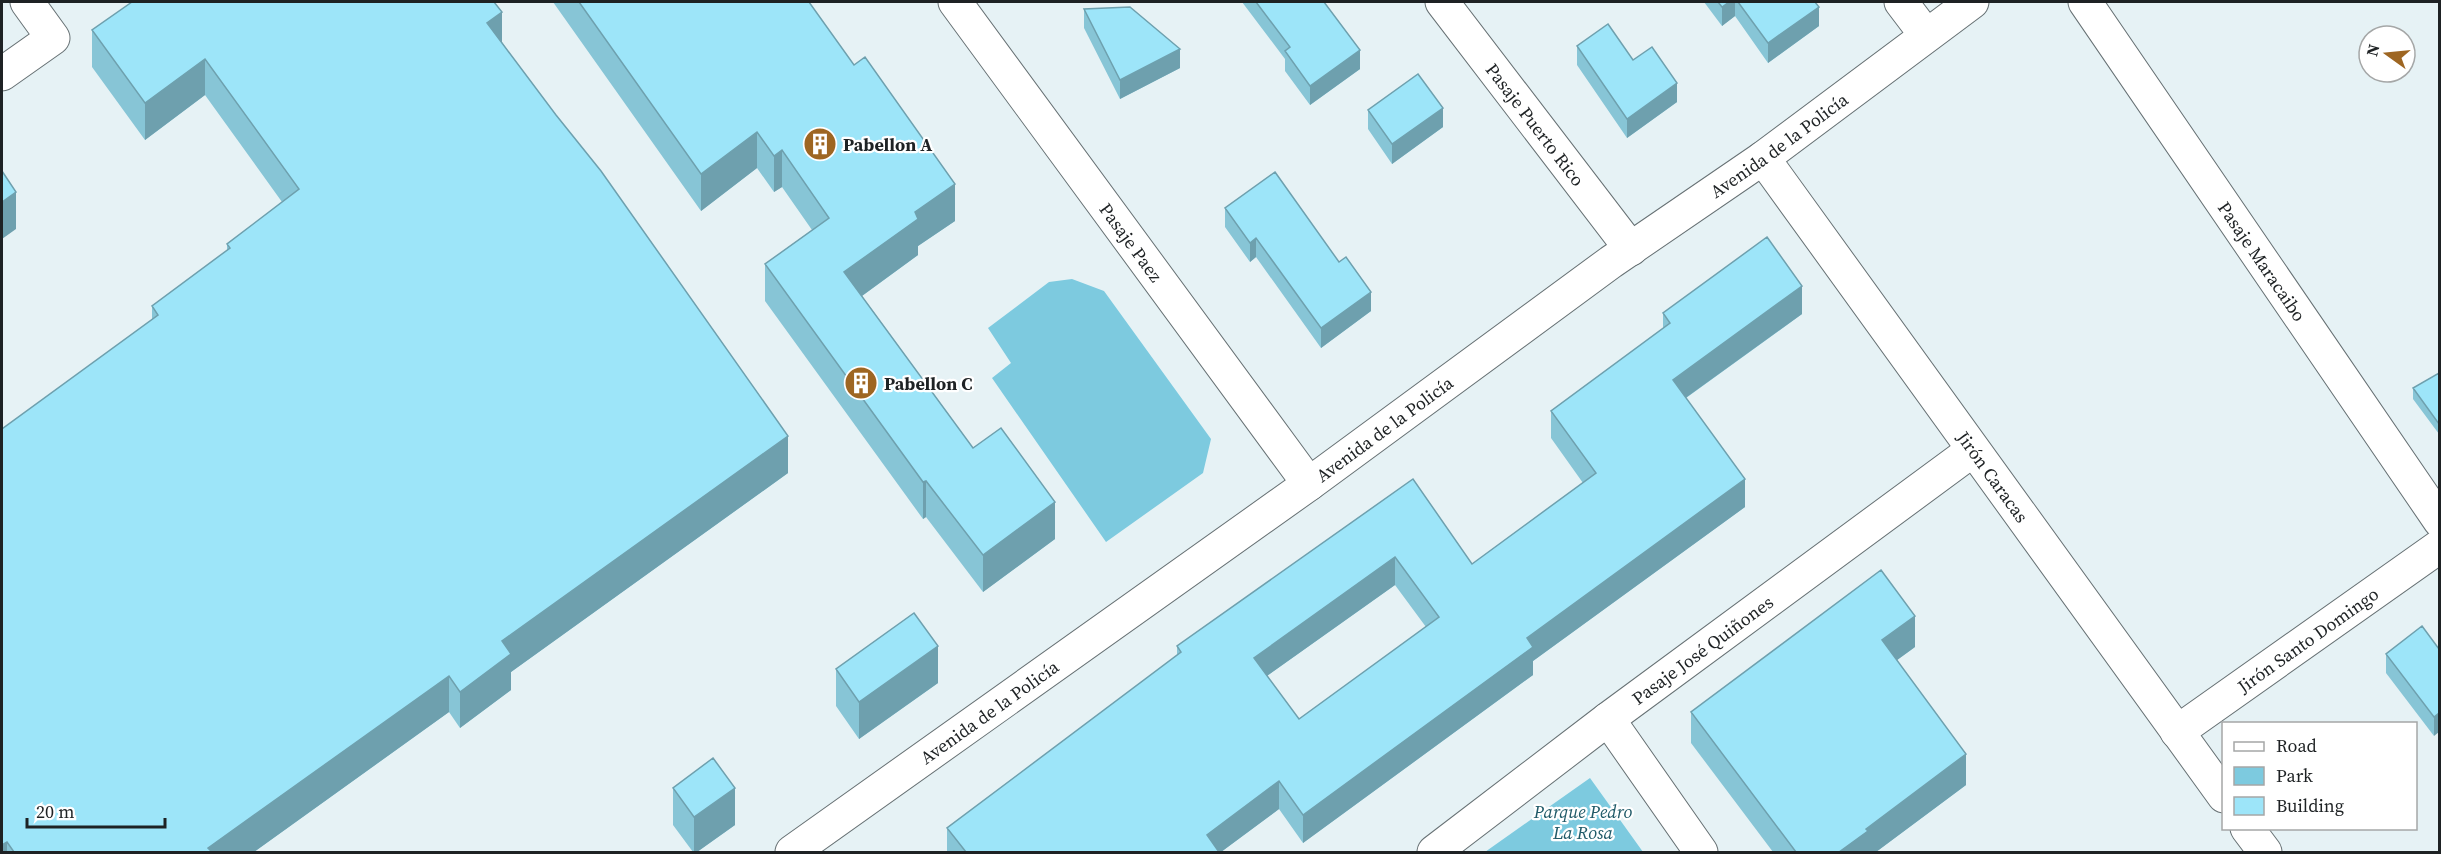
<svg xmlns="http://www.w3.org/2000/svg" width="2441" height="854" viewBox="0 0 2441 854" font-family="'Source Serif 4',serif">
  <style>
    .green { fill: #7dcadf }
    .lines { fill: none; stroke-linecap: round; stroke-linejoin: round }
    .street-casing { stroke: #677174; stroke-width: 35 }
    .secondary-casing { stroke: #677174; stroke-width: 35 }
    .street { stroke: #fff; stroke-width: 33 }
    .secondary { stroke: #fff; stroke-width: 33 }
    .wall { fill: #87c5d6; fill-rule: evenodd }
    .shaded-wall { fill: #6ea0ae }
    .building { fill: #9de5f9; stroke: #6ea0ae; stroke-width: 1.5; fill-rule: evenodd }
    .labels { text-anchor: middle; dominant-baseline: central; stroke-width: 4.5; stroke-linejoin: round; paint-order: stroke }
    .street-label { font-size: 18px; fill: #1e2224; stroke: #fff }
    .poi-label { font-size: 18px; font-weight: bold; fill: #1e2224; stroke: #fff; text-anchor: start }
    .park-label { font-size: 18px; font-style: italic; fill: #205a68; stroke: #fff }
  </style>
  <rect width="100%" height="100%" fill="#e6f2f5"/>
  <!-- green -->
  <path class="green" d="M1072 279 1104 291 1211 439 1203 473 1106 542 992 378 1011 363 988 328 1049 282Z
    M1590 778 1643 852H1485Z"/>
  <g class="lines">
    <defs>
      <g id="street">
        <path id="s1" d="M955 2 1309 484"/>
        <path id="s2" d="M1442 2 1631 249"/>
        <path d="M1901 2 1926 35"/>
        <path id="s3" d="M2085 2 2440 521"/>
        <path d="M2 74 53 38 27 2"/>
        <path id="s4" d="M1763 158 2224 796"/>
        <path d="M1608 719 1701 852"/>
        <path id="s5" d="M2177 732 2440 546"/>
        <path d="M2247 828 2265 852"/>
        <path id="s6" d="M1434 852 1608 719 1973 450"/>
      </g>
      <g id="secondary">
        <path id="s7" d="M792 852 1309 484 1611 262 1763 158 1972 2"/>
      </g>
    </defs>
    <!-- street casing -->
    <use href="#street" class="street-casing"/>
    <!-- secondary casing -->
    <use href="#secondary" class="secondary-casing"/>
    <!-- street -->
    <use href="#street" class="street"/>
    <!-- secondary -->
    <use href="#secondary" class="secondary"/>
  </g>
  <!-- wall -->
  <path class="wall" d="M553 2H809L955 221 918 246V255L862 296 973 448 1055 539 983 592 926 517 923 519 765 301V264L812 230 782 187 774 192 757 168 701 211Z
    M1242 2H1324L1360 69 1310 105 1285 71V59Z
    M1704 2H1815L1819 26 1768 63 1735 16 1722 26Z
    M1084 9 1180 68 1120 99 1084 28Z
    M92 30 502 42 788 473 511 672V690L460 728 449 712 254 852H2L152 320V306L227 251V244L282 202 205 95 145 140 92 67Z
    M1577 46 1677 102 1627 138 1577 65Z
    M1368 110 1443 127 1392 164 1368 129Z
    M1225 208 1339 262 1371 311 1321 348 1256 257 1250 262 1225 227Z
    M1663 313 1802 314 1686 398 1745 507 1533 661V675L1303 843 1279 809 1221 852H947V828L1177 655V646L1413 479 1472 564 1583 483 1551 438V411L1663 329ZM1395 585 1426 627 1299 719 1267 676Z
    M2439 373V434L2413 399V388Z
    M1915 647 1897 660 1966 785 1876 852H1773L1691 743V712Z
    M2439 649 2434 736 2386 673V654Z
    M836 669 938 683 859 739 836 706Z
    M673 788 735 825 697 852H693L673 825Z"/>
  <!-- shaded-wall -->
  <path class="shaded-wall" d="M1729 2H1735V16L1722 26V7Z
    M1819 7V26L1768 63V43Z
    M502 12V49L487 23Z
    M1180 49V68L1120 99V80Z
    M1360 50V69L1310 105V86Z
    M205 59V95L145 140V103Z
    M1677 83V102L1627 138V119Z
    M1443 108V127L1392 164V144Z
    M757 132V168L701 211V174Z
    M782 150V187L774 192V156Z
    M955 184V221L918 246V255L844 309V272L915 212Z
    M16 192V229L2 239V202Z
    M1256 238V257L1250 262V243Z
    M1802 286V314L1673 407V380Z
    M1371 292V311L1321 348V328Z
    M788 436V473L511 672V690L460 728V692L502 641Z
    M1745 479V507L1533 661V675L1303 843V815L1527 638Z
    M926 481V517L923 519V482Z
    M1055 502V539L983 592V555Z
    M1395 557V585L1254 685V658Z
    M1915 616V647L1882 671V640Z
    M938 646V683L859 739V702Z
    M449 676V712L254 852H208V848Z
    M2439 713V732L2434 736V717Z
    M1966 754V785L1876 852H1839L1866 829Z
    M1279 781V809L1221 852H1207V835Z
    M735 788V825L697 852H694V817Z
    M7 842V852H2V845Z"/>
  <!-- building -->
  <path class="building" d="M132 2H494L502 12 487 23 556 115 601 171 788 436 502 641 511 654 460 692 449 676 208 848 212 852H14L7 842 2 845V429L158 315 152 306 230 248 227 244 299 189 205 59 145 103 92 30Z
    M579 2H809L854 65 865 57 955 184 915 212 918 219 844 272 973 448 1001 428 1055 502 983 555 926 481 923 482 765 264 829 218 782 150 774 156 757 132 701 174Z
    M1256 2H1324L1360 50 1310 86 1285 51 1290 47Z
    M1718 2H1729L1722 7Z
    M1738 2H1815L1819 7 1768 43Z
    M1130 7 1180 49 1120 80 1084 9Z
    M1608 24 1633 60 1652 47 1677 83 1627 119 1577 46Z
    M1418 74 1443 108 1392 144 1368 110Z
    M2 171 16 192 2 202Z
    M1275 172 1339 262 1346 257 1371 292 1321 328 1256 238 1250 243 1225 208Z
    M1767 237 1802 286 1673 380 1745 479 1527 638 1533 647 1303 815 1279 781 1207 835 1219 852H966L947 828 1181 652 1177 646 1413 479 1472 564 1596 473 1551 411 1670 323 1663 313ZM1395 557 1439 617 1299 719 1254 658Z
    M2439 373V424L2413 388Z
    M1881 570 1915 616 1882 640 1966 754 1866 829 1868 831 1839 852H1796L1691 712Z
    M914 613 938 646 859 702 836 669Z
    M2422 626 2439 649V713L2434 717 2386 654Z
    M713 758 735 788 694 817 673 788Z"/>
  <!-- icons -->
  <defs>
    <symbol id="building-disc" viewBox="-11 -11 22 22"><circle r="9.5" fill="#9e6622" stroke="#fff"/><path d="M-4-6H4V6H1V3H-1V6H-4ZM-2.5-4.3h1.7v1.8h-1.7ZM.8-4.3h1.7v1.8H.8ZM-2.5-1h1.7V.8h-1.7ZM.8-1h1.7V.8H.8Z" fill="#fff"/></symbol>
  </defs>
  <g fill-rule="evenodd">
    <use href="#building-disc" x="801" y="125" width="38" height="38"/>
    <use href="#building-disc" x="842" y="364" width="38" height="38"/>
  </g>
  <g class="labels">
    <!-- street labels -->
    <g class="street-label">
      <text stroke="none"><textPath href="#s2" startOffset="154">Pasaje Puerto Rico</textPath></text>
      <text stroke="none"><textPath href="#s7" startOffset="1214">Avenida de la Policía</textPath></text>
      <text stroke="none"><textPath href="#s1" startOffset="298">Pasaje Paez</textPath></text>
      <text stroke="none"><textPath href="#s3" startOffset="314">Pasaje Maracaibo</textPath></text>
      <text stroke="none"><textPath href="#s7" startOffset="728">Avenida de la Policía</textPath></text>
      <text stroke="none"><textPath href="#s4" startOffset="393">Jirón Caracas</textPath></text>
      <text stroke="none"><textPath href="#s5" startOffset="160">Jirón Santo Domingo</textPath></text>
      <text stroke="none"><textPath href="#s6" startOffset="336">Pasaje José Quiñones</textPath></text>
      <text stroke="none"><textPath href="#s7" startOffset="242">Avenida de la Policía</textPath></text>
    </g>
    <!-- poi labels -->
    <g class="poi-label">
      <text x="843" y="144">Pabellon A</text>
      <text x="884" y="383">Pabellon C</text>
    </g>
    <!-- park labels -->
    <g class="park-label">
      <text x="1583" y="811">Parque Pedro<tspan x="1583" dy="21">La Rosa</tspan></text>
    </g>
  </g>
  <!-- border -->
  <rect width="2441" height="854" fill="none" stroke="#1e2224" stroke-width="6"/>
  <!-- legend -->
  <rect x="2222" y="722" width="195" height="108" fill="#ffffff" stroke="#a5a7a7" stroke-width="1.5"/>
  <rect x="2234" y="742" width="30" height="9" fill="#ffffff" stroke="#a5a7a7" stroke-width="1.5"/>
  <text x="2276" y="752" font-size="18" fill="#1e2224">Road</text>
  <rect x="2234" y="767" width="30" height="18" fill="#7dcadf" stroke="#a5a7a7" stroke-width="1.5"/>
  <text x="2276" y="782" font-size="18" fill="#1e2224">Park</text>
  <rect x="2234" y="797" width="30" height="18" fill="#9de5f9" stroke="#a5a7a7" stroke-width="1.5"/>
  <text x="2276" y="812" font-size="18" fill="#1e2224">Building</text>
  <!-- north arrow -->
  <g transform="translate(2387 54) rotate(285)"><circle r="28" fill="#ffffff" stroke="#a5a7a7" stroke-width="1.5"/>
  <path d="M0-4.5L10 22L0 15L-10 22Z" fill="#9e6622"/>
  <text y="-9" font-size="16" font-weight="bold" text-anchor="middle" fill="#1e2224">N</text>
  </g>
  <!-- scale -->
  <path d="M27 818v9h138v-9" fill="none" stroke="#1e2224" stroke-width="3"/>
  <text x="36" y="818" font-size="18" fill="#1e2224" stroke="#ffffff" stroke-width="4.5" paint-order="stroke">20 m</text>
</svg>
